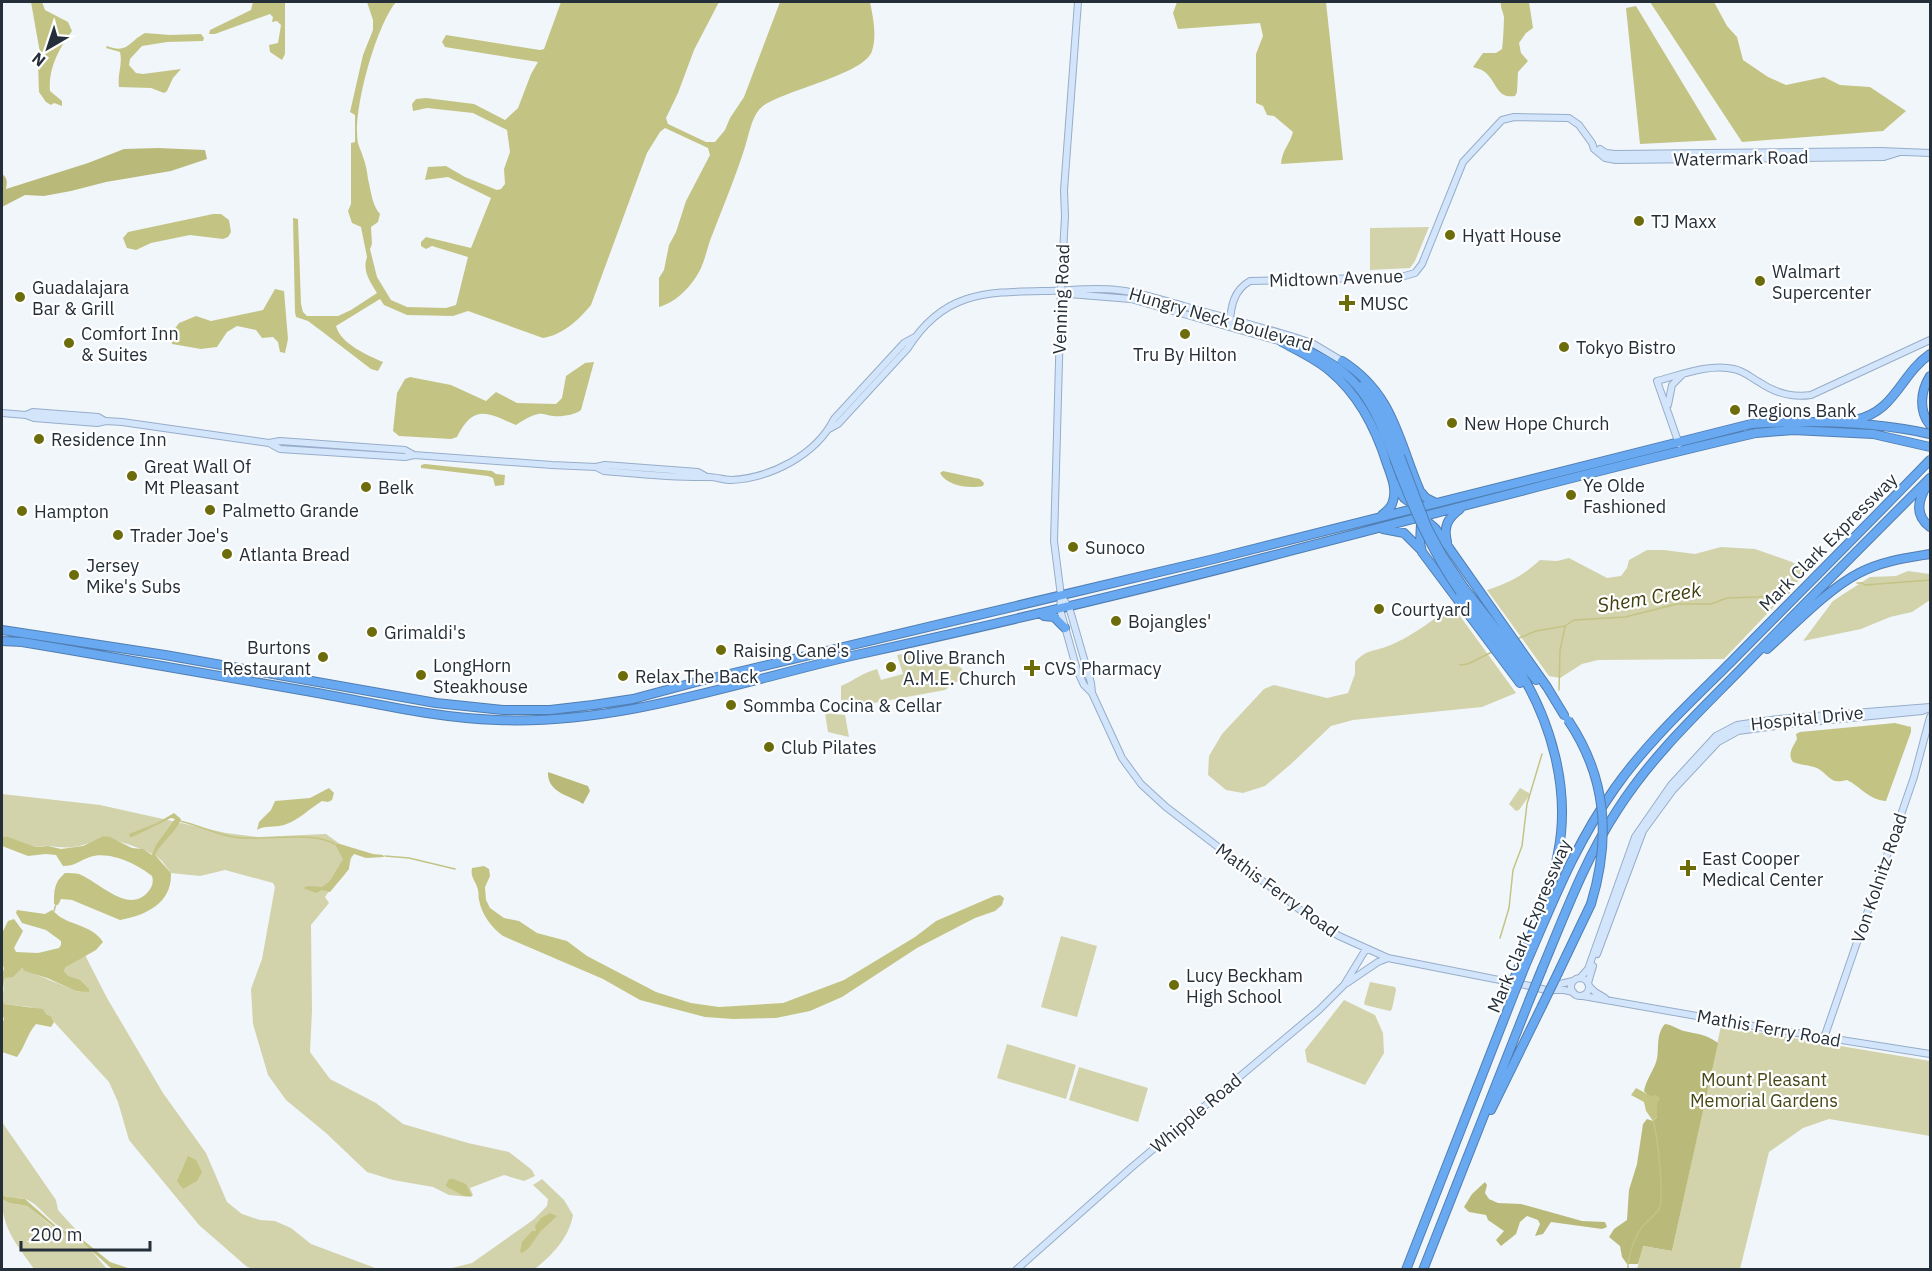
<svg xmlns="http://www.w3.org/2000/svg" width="1932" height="1271" viewBox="0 0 1932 1271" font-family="'IBM Plex Sans',sans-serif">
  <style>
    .green { fill: #d2d3ab }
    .forest { fill: #b9ba7a }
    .water { fill: #c3c484 }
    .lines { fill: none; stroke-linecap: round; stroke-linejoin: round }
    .stream { stroke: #c3c484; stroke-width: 1.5 }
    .secondary-casing { stroke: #97adc8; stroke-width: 8 }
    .highway-casing { stroke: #517eb1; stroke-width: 10 }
    .secondary { stroke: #d2e5fb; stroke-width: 6 }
    .highway { stroke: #68a9f1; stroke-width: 8 }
    .highway-bridge-casing { stroke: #517eb1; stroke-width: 10; stroke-linecap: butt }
    .highway-bridge { stroke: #68a9f1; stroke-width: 8 }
    .poi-dot { fill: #6d6c0b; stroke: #fff; stroke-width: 2 }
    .labels { text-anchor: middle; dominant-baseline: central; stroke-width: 4.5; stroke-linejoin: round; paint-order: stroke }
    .street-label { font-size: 18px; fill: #252f39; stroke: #fff }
    .poi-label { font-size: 18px; fill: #252f39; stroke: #fff; text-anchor: start }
    .park-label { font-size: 18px; fill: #474716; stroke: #fff }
    .water-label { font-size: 20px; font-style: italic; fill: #403f0d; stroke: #fff }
  </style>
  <rect width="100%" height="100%" fill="#f1f6fb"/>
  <!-- green -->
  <path class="green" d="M1429 227 1415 261 1410 268 1370 270V228Z
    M1721 547 1755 549 1792 562 1808 571 1724 659 1598 660 1582 664 1560 678 1549 676 1487 590C1508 583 1524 575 1540 560L1557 561 1569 558 1607 578 1621 576 1627 568 1629 560 1647 550H1664L1695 554Z
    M1908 571 1930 574V600L1912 612 1890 617 1861 629 1803 641 1833 601 1842 595 1870 577 1896 576Z
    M1452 605 1516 693 1482 707 1353 720 1331 726 1291 764 1265 786 1243 793 1226 790 1208 775 1209 756 1222 734 1264 689 1274 685 1327 698 1348 693 1355 674V662C1367 649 1373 652 1388 646 1406 640 1437 618 1452 605Z
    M904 654 960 667 963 670 962 678 945 690 874 703 860 704 841 700V686C855 680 862 673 877 669L881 680 903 674 897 655Z
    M825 713 845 715 849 737 828 732Z
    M1520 788 1529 793V796L1519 810 1516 811 1509 804Z
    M2 794 100 805 226 833 258 837 326 834 354 854C349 860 351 865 347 871 341 881 331 887 325 897L329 903 311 925 312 1011 310 1052 330 1079 376 1103 403 1124 468 1143 509 1152 532 1170 535 1176 524 1181 504 1175 470 1188 473 1195 471 1197 449 1195 433 1187 393 1180 367 1172 326 1133 286 1100 268 1075 253 1024 251 989 262 959 275 887 273 883 225 870 200 876 171 873C168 869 165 865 162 861 152 850 119 842 103 836 82 848 72 849 48 846 43 845 38 847 34 847 22 845 13 837 2 837Z
    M1061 936 1097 946 1077 1017 1041 1007Z
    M85 955 107 998 163 1093 206 1153 227 1202 242 1214 260 1220 275 1221 291 1228 311 1244 378 1269 254 1270 246 1266 199 1225 129 1140 118 1102 109 1082 54 1022 51 1016 31 1007 3 1004 2 1001 5 978 22 968C24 970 72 989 79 992L64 971 66 967Z
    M1370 982 1395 987 1396 990 1392 1009 1390 1011 1365 1005 1364 1003Z
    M1344 1000 1375 1015 1383 1033 1384 1053 1365 1085 1307 1062 1305 1050Z
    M1721 1026 1930 1061V1136L1829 1119 1803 1128 1769 1152 1740 1269 1637 1270 1642 1246 1672 1251Z
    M1007 1044 1076 1065 1066 1099 997 1078Z
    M1079 1067 1148 1088 1138 1122 1069 1100Z
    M2 1122 56 1200 58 1210 77 1231 75 1234C51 1228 40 1203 25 1199 17 1197 9 1200 2 1195Z
    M542 1179 564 1200 573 1215C569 1238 552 1255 535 1269L444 1270 472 1263 533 1220 547 1206 548 1199 533 1185Z
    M2 1199 9 1203 27 1206 53 1227 77 1238 90 1249 107 1269H34C18 1246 2 1229 2 1199Z"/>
  <!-- forest -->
  <path class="forest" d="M158 148 205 150 207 159 171 171 106 182 71 191 44 196 25 195 2 207V174C8 178 7 183 6 189L88 163 124 149Z
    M548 772 588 786 590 791 583 804C569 795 547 793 548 772Z
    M1665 1024C1673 1025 1677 1029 1684 1031 1697 1034 1706 1034 1718 1043L1672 1251 1643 1246 1638 1264H1627L1622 1257 1620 1246 1609 1237 1614 1229 1627 1220 1629 1190 1637 1164 1643 1124 1647 1119 1653 1121 1657 1117 1656 1104 1644 1091C1646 1081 1651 1074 1655 1065 1661 1052 1654 1036 1665 1024Z
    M1485 1182 1487 1185 1485 1193 1489 1199 1498 1203 1521 1204 1582 1221 1605 1222 1607 1227 1602 1229 1551 1222 1543 1234 1535 1236 1540 1224 1538 1220 1527 1216 1520 1222 1516 1234 1501 1246 1496 1240 1504 1231 1488 1220 1486 1215 1469 1212 1464 1207 1472 1194Z"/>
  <!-- water -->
  <path class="water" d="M31 2H42L45 10 68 22 72 31C59 49 48 68 50 91L62 101V106L54 103 51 105 46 102 39 92 38 63 40 53Z
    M253 2H285V54L282 60 270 52 269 45 278 43 281 25 277 21 272 22 273 17 270 14 215 34H209L210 30 251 10Z
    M367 2H396C376 26 352 112 358 143 359 148 362 152 363 157 366 164 367 172 368 179 371 191 372 205 380 214L378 222 371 227 372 244 370 249 377 277 391 300 407 307 446 308 456 305 468 257 432 246 426 249 421 246V242L426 237 471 248 491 198 448 177 425 180 428 167 446 166 465 177 497 190 501 189 505 184 504 169 510 152 507 130 473 113 427 108 413 111 412 104 416 99 426 98 474 104 505 120 518 108 531 74 538 62 445 47 442 42 446 35 540 50 544 49 561 2H719L694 50 678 93 666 118 668 124 706 142H715L725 130 730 118 744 97 780 2H870C873 17 877 36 872 51 865 74 785 90 763 106 752 114 749 135 745 147 736 176 724 204 713 233 708 244 706 257 701 268 693 285 677 302 659 307V278L664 270 669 245 676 232 686 201 710 155 708 148 665 128 660 132 647 153 591 305C579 320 562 335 543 338L468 311 453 316 407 315 384 305 380 299 336 326C341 344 367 355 383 362L378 371 371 369 324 333 308 321 296 317 295 312 293 218 298 219 301 304 303 312 307 316H338L351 310 377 293C370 281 362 271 367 257L361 227 352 223 348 211 351 204V143L355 142V115L350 112 363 55 373 30V20Z
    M1177 2H1326L1343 160 1281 164C1283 148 1289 146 1293 132L1274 116 1267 115 1263 106 1256 103V54L1263 36 1260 23 1178 29 1173 13Z
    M1501 2H1529L1533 28 1526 33 1519 43 1521 53 1528 61 1518 72 1517 92 1515 96C1497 99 1497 83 1486 73 1482 69 1478 69 1473 67L1483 53H1496L1502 49C1503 45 1504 22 1504 17 1503 11 1500 8 1501 2Z
    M1650 2H1714L1727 26 1737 37 1743 60 1768 77 1786 85 1824 77 1840 85 1870 87 1906 111 1883 131 1742 142Z
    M1636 6 1717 140 1640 144 1626 8Z
    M145 33 170 35 201 34 204 38 203 41 167 42 142 46 130 59 129 65 136 73 143 74 181 69 173 78 167 91 164 93 151 88 119 87C117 75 123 64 120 52L106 48 107 46C128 54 128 42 145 33Z
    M213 214H221L229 220 231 232 228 237 223 239 190 235 151 243 136 250 127 248 123 238 128 232Z
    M275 289 284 291 288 339 285 353 280 352 278 342 273 337 262 338 256 330 237 326 227 332 217 347 201 349 172 344 171 334 179 323 196 316 211 321 263 310Z
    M594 362 581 410C575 415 561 417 553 416 547 416 544 413 538 414 530 416 523 420 516 425 488 413 474 403 457 437L451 439 399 436 393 431 397 393 405 379 410 377 451 385 486 401 496 392 517 403 556 404 562 398 566 376 585 363Z
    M425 464 492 471 496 474 505 475 504 485 495 486 493 478 488 476 421 468V465Z
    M943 471 980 479 984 483 983 486C969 489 947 486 940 473Z
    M1895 723 1911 727V732L1886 801C1869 800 1861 787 1847 780 1829 785 1830 775 1817 768 1809 765 1800 765 1793 762 1787 754 1793 747 1797 739L1796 734 1800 732Z
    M329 788 334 793 332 800 328 802 322 801C310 808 298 821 284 825 275 828 264 825 257 830L259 822 271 810 275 801 310 798Z
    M174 813 181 819C175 834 161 842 155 855L171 873C172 903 147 915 120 920L72 900 61 899 58 905 54 904C54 891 54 882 65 873 70 873 75 873 79 874 98 881 127 914 147 893 152 887 154 883 152 876 138 864 108 850 90 857 79 861 75 866 63 866L56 855 46 854 28 856 2 846V837H8L35 847 48 846 61 849 83 846 103 836 110 837 132 848 143 849 152 855 156 845 175 819 171 818 132 837H130L129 834 157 823Z
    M335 844H340L373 854 383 855 384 857 366 858 354 854 350 858 349 869 330 892 322 890 316 893 303 888 308 886 322 887 330 881 343 859Z
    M484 866 489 869 490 876 485 887 486 900 490 908 504 918 519 921 537 933 567 941 587 956 656 992 691 1003 719 1007 783 1003 844 980 915 937 936 921 994 896 1000 895 1004 898 1002 905 995 911 975 918 917 948 842 997 810 1011 776 1018 733 1019 705 1017 640 1000 603 979 503 936C491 927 482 915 479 900 478 897 479 894 478 890 476 881 470 878 472 868Z
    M17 910 45 914 52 910C56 913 59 917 64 919 79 927 93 927 103 942L96 950 66 967 64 971 68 976 80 980 89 989V992L76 991 47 978 25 971 22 968 13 977 5 978 2 994V975L4 968 2 964V933L8 921 14 919 23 931 14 948 16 952 38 953 59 948 61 945V941L46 930 22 923 16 913Z
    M2 1001 4 1004 43 1009 46 1014 51 1016 54 1022 51 1027 36 1024C27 1034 25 1047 17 1057L2 1052V1024L4 1019 2 1014Z
    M1636 1088 1651 1096 1655 1095 1660 1098 1657 1104V1117L1653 1121 1646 1111 1644 1102 1631 1095Z
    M188 1156 196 1160 202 1172 197 1181 183 1189 177 1181Z
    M449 1179H453L466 1184 472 1196H464L447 1187 446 1185Z
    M2 1195 6 1197 25 1199 57 1227 83 1240 110 1262 131 1269H112L84 1244 76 1238 59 1231 27 1206 9 1203 2 1199Z
    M550 1213 557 1216 540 1232 529 1248 522 1253 520 1252 522 1242 532 1231H536L535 1226 541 1218Z"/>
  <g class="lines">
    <!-- stream -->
    <path class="stream" d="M1857 583H1862L1865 585 1930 580
      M1517 639 1536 631 1565 626 1574 620 1625 617 1677 604H1711L1727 598 1758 597 1789 593
      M1460 665 1468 664 1492 652
      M1559 690 1560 650 1565 627
      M180 821C198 825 215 834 233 837 263 842 310 830 335 844
      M385 856 409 858 455 869
      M54 911 56 904
      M1500 938 1509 908 1513 870 1522 846 1527 804 1542 754
      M1628 1270C1627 1259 1634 1239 1640 1230 1645 1222 1654 1217 1659 1209 1665 1199 1657 1133 1653 1121"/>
    <defs>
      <path id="secondary" d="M1078 2 1064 190 1065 216 1061 290 1054 541 1061 596 1060 609 1077 670 1084 685 1092 693 1122 758 1141 784 1166 807 1312 919 1339 936 1388 958 1530 986 1546 990H1564L1573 992
        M1600 149 1606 153 1615 154 1881 151 1930 153
        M1061 291 1069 294 1131 299 1282 342
        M1229 327C1231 309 1232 291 1250 281L1401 277 1415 273 1422 264 1463 162 1502 120 1514 117 1569 118 1579 125 1592 143 1594 149 1605 158 1616 160 1884 157 1897 153
        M1668 405 1672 385 1682 375
        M2 413 26 415 34 418 97 423 106 421 122 422 269 443 280 449 405 457 414 455 552 465 596 467 605 465 698 472 707 477
        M26 415 33 412 98 417 105 421
        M829 429 838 424 908 348C943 292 985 292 1044 291 1068 291 1092 287 1117 290 1139 292 1162 300 1184 306 1220 316 1257 326 1294 337L1312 343 1342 361
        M269 443 280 441 405 450 414 455
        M1679 444 1657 381C1680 375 1710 363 1734 369 1744 371 1750 377 1759 382 1775 393 1791 398 1811 395L1930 340
        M596 467 604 471C639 474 674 478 709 477 716 477 724 480 731 480 771 478 816 455 834 419L904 343 915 337
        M1061 596 1069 607 1091 683 1092 693
        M1597 954 1643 831 1673 790 1718 742 1738 731 1790 724 1922 711 1930 708
        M1571 987a9 9 0 1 1 18 0a9 9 0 1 1-18 0Z
        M1580 978 1588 969 1635 837 1671 785 1716 736 1737 725 1778 719 1930 707
        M1347 983 1378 962 1388 958
        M1588 983 1593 966
        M1551 986 1573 981
        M1589 986 1595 992 1605 998
        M1583 996 1765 1028 1930 1054
        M1824 1038 1914 777 1930 717
        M1016 1270 1132 1167 1319 1010 1344 985 1366 949"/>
      <path id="highway" d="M1282 342C1298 351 1316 359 1330 371 1359 395 1376 429 1387 464 1391 475 1397 489 1393 501 1392 507 1387 511 1382 515
        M1303 349C1360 372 1373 404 1394 458
        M1342 361C1394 394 1398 440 1420 491L1426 498 1436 503
        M1930 376C1920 392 1919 411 1930 425
        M1364 384 1383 413 1400 456
        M1855 420C1895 412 1900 375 1930 354
        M1393 481 1404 498 1416 507
        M1928 484C1918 499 1914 515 1930 527
        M1422 517 1435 528 1547 687 1564 715
        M1421 524 1420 543 1422 552 1520 683
        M1383 529 1404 533 1421 550
        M1447 542C1443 526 1448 518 1460 509
        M1465 589 1536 680
        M1460 592C1479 616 1499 640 1516 665 1551 720 1571 789 1558 853 1551 892 1534 929 1519 966
        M1044 616 1054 617 1065 628
        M2 630 165 655 436 703 503 710H550L593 705 633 699 700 681 1214 559 1751 424C1812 420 1871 421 1930 434
        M2 641 22 642C119 658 216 675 312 692 374 703 435 718 497 720 620 725 738 682 856 655 1001 623 1146 589 1290 551 1445 511 1600 469 1756 433L1793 430 1873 434 1930 447
        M1767 649C1794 625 1828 589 1859 573 1882 561 1906 558 1930 554
        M1525 966C1553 902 1574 846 1615 788 1648 741 1692 701 1732 661 1798 594 1865 527 1930 460
        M1542 969C1565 914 1585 859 1618 809 1652 756 1697 714 1741 669 1804 604 1867 541 1930 478
        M1558 973 1591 904
        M1491 1110 1542 1006
        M1406 1270 1513 996
        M1423 1270 1529 1001"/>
    </defs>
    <!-- secondary casing -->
    <use href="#secondary" class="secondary-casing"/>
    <!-- highway casing -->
    <use href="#highway" class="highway-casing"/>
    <!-- secondary -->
    <use href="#secondary" class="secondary"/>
    <!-- highway -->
    <use href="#highway" class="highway"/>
    <defs>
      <path id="highway-bridge" d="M1400 456 1427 527 1442 555 1465 589
        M1394 458C1412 506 1431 550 1460 592
        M1568 720C1607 778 1611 838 1591 904
        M1508 994 1519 966
        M1513 996 1525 966
        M1529 1001 1542 969
        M1542 1006 1558 973"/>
    </defs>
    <!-- highway-bridge casing -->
    <use href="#highway-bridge" class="highway-bridge-casing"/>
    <!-- highway-bridge -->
    <use href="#highway-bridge" class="highway-bridge"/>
  </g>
  <!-- markers -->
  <g class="poi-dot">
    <circle cx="1639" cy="221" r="6"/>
    <circle cx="1450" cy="235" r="6"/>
    <circle cx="1760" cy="281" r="6"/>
    <circle cx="20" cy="297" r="6"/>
    <path d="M1344 294h6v6h6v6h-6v6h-6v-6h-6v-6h6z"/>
    <circle cx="1185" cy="334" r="6"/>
    <circle cx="69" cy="343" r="6"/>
    <circle cx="1564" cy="347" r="6"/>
    <circle cx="1735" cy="410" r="6"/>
    <circle cx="1452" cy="423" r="6"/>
    <circle cx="39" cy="439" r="6"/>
    <circle cx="132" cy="476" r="6"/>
    <circle cx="366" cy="487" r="6"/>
    <circle cx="1571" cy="495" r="6"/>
    <circle cx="210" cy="510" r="6"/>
    <circle cx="22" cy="511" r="6"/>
    <circle cx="118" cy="535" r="6"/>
    <circle cx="1073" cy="547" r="6"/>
    <circle cx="227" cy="554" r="6"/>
    <circle cx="74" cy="575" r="6"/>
    <circle cx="1379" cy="609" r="6"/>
    <circle cx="1116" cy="621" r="6"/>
    <circle cx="372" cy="632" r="6"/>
    <circle cx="721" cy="650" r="6"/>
    <circle cx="323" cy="657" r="6"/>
    <circle cx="891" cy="667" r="6"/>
    <path d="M1029 659h6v6h6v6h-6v6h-6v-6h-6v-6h6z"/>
    <circle cx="421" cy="675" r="6"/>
    <circle cx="623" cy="676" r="6"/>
    <circle cx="731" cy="705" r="6"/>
    <circle cx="769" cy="747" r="6"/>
    <path d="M1685 859h6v6h6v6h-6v6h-6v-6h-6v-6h6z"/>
    <circle cx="1174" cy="985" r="6"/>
  </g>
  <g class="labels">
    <!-- street labels -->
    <g class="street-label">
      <text transform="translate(1741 158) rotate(-1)">Watermark Road</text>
      <text transform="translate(1336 278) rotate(-2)">Midtown Avenue</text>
      <text transform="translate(1061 299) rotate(-88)">Venning Road</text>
      <text transform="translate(1221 319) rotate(16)">Hungry Neck Boulevard</text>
      <text transform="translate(1828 542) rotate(-45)">Mark Clark Expressway</text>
      <text transform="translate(1807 718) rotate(-6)">Hospital Drive</text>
      <text transform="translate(1879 878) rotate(-71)">Von Kolnitz Road</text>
      <text transform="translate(1277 890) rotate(36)">Mathis Ferry Road</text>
      <text transform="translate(1529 926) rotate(-67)">Mark Clark Expressway</text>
      <text transform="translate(1769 1028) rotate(10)">Mathis Ferry Road</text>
      <text transform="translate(1196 1113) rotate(-40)">Whipple Road</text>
    </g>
    <!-- poi labels -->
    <g class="poi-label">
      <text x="1651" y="221">TJ Maxx</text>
      <text x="1462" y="235">Hyatt House</text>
      <text x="1772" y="271">Walmart<tspan x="1772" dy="21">Supercenter</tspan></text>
      <text x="32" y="287">Guadalajara<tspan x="32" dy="21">Bar &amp; Grill</tspan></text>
      <text x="1360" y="303">MUSC</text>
      <text x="81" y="333">Comfort Inn<tspan x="81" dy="21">&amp; Suites</tspan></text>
      <text x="1576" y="347">Tokyo Bistro</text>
      <text x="1185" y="354" text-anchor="middle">Tru By Hilton</text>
      <text x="1747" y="410">Regions Bank</text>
      <text x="1464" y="423">New Hope Church</text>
      <text x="51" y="439">Residence Inn</text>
      <text x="144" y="466">Great Wall Of<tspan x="144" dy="21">Mt Pleasant</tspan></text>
      <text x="1583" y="485">Ye Olde<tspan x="1583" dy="21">Fashioned</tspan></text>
      <text x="378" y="487">Belk</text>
      <text x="222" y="510">Palmetto Grande</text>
      <text x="34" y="511">Hampton</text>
      <text x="130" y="535">Trader Joe's</text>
      <text x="1085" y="547">Sunoco</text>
      <text x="239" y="554">Atlanta Bread</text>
      <text x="86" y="565">Jersey<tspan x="86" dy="21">Mike's Subs</tspan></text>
      <text x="1391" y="609">Courtyard</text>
      <text x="1128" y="621">Bojangles'</text>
      <text x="384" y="632">Grimaldi's</text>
      <text x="311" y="647" text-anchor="end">Burtons<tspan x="311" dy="21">Restaurant</tspan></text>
      <text x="733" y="650">Raising Cane's</text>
      <text x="903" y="657">Olive Branch<tspan x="903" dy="21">A.M.E. Church</tspan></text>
      <text x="433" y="665">LongHorn<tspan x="433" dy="21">Steakhouse</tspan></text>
      <text x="1044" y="668">CVS Pharmacy</text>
      <text x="635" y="676">Relax The Back</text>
      <text x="743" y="705">Sommba Cocina &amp; Cellar</text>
      <text x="781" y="747">Club Pilates</text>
      <text x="1702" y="858">East Cooper<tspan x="1702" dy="21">Medical Center</tspan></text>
      <text x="1186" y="975">Lucy Beckham<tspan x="1186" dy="21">High School</tspan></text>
    </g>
    <!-- park labels -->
    <g class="park-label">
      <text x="1764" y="1079">Mount Pleasant<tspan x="1764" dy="21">Memorial Gardens</tspan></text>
    </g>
    <!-- water labels -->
    <g class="water-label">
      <text transform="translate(1649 597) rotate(-9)">Shem Creek</text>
    </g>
  </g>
  <!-- border -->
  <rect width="1932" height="1271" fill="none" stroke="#252f39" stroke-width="6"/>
  <!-- north arrow -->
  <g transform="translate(48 48) rotate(219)" stroke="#ffffff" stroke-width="4.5" paint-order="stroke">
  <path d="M0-4.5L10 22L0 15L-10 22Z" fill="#252f39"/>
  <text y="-9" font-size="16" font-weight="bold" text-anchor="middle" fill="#252f39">N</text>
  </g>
  <!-- scale -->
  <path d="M21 1241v9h129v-9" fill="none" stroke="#252f39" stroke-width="3"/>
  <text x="30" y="1241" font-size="18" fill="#252f39" stroke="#ffffff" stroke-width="4.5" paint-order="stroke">200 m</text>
</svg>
